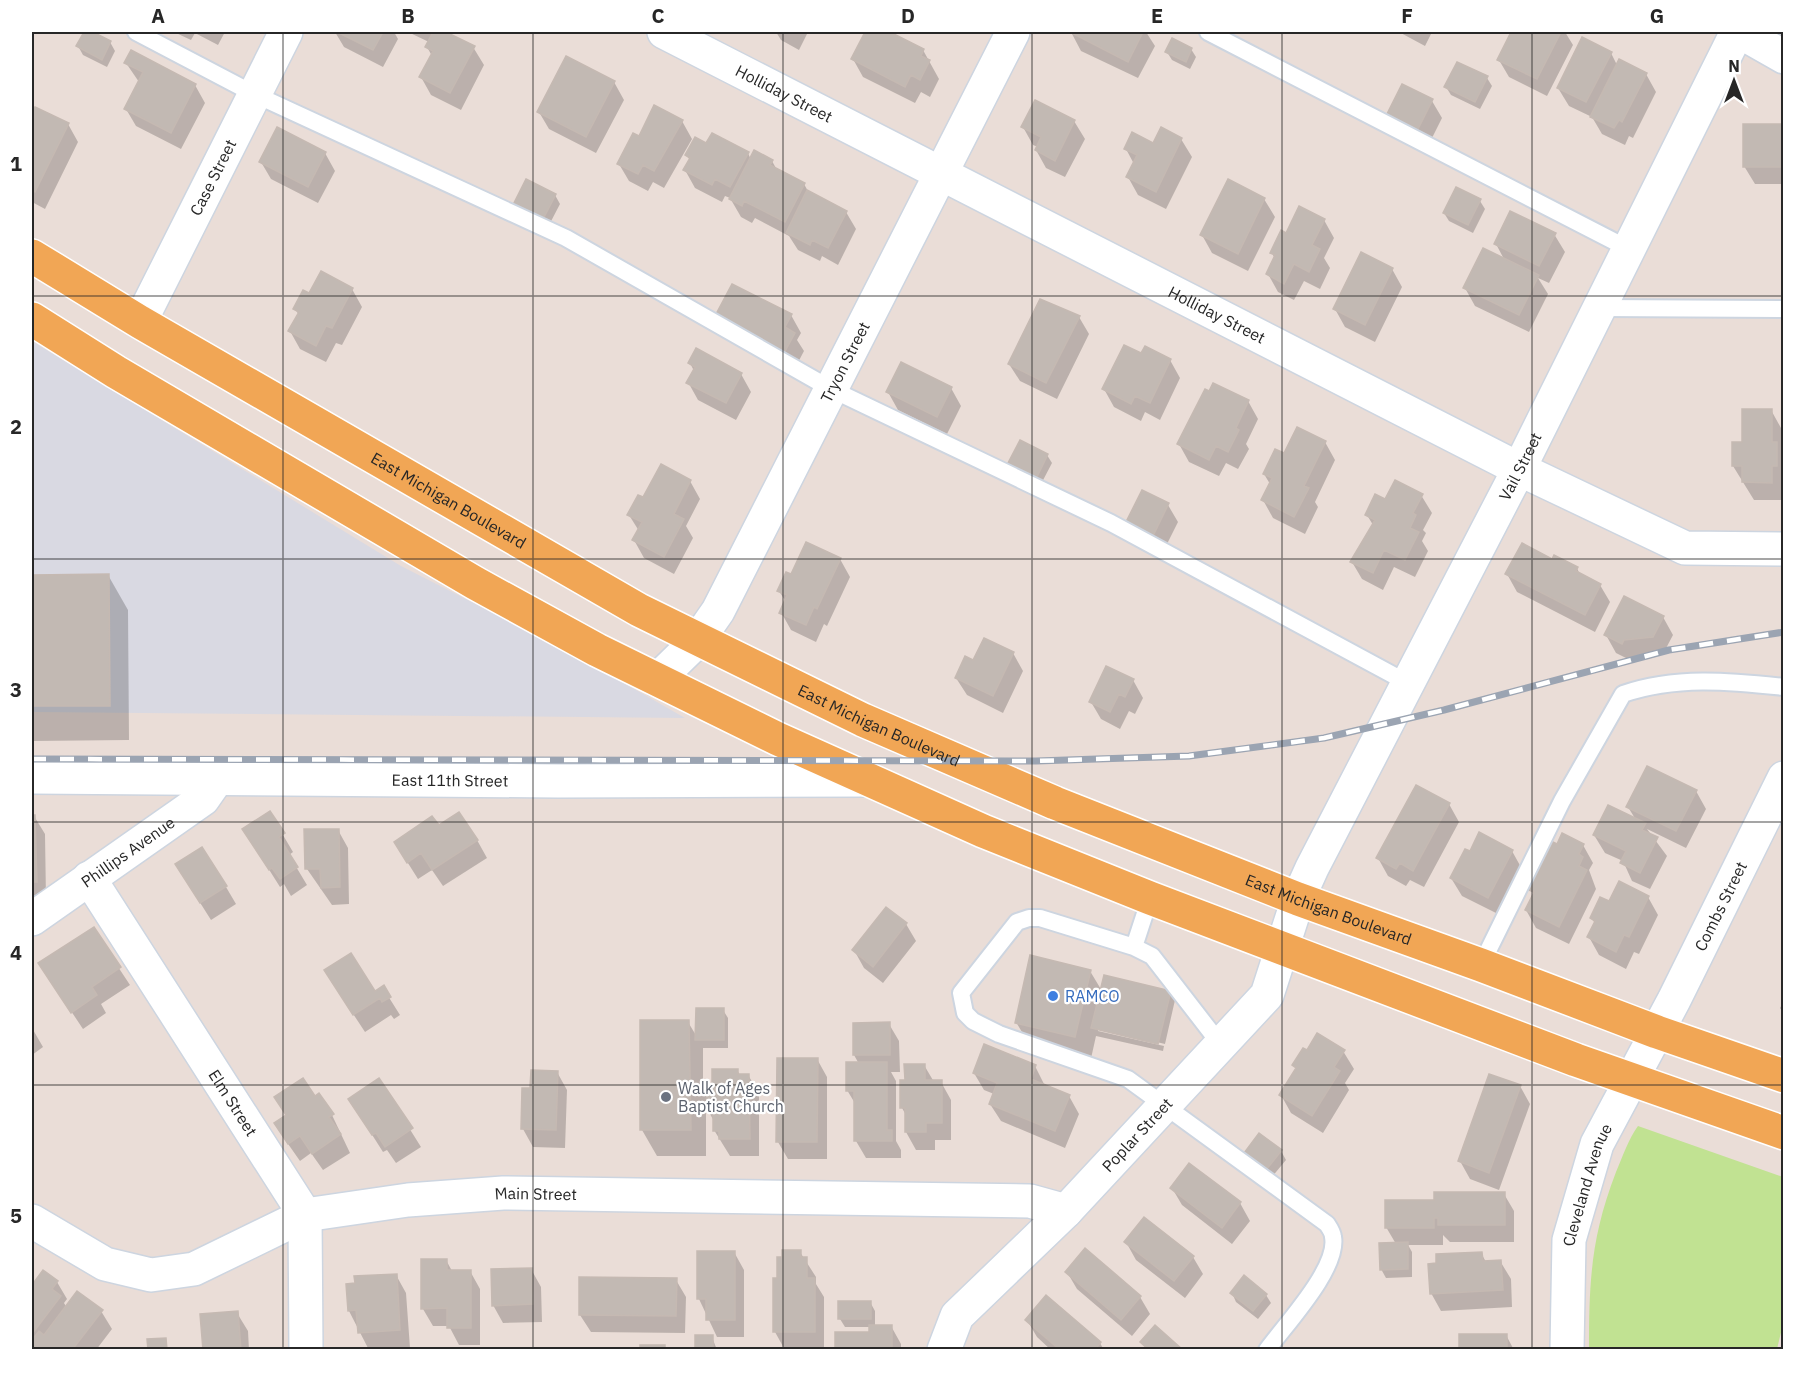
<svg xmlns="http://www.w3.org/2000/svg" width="1815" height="1381" viewBox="0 0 1815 1381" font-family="'IBM Plex Sans',sans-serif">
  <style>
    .industrial { fill: #d9d9e2 }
    .green { fill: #c1e292 }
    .shadow { fill: #0003 }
    .building { fill: #c2b9b3; stroke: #c5b9b2; stroke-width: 1.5 }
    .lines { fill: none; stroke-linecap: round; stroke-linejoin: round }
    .lane-casing { stroke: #cdd5e0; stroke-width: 20 }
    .street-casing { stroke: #cdd5e0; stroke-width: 36 }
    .secondary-casing { stroke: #cdd5e0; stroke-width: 36 }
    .primary-casing { stroke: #fff; stroke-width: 36 }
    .lane { stroke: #fff; stroke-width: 16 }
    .street { stroke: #fff; stroke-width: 33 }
    .secondary { stroke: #fff; stroke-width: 33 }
    .primary { stroke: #f1a655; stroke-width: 33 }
    .rail-casing { stroke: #9ba4b2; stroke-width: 7 }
    .rail { stroke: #fff; stroke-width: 4.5; stroke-dasharray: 14; stroke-linecap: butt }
    .grid { fill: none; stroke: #272727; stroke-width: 1.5; stroke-opacity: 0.55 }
    .shop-dot { fill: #3f7fe0; stroke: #fff; stroke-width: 2 }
    .worship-dot { fill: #6b7280; stroke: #fff; stroke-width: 2 }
    .labels { text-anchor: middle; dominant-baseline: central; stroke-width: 4.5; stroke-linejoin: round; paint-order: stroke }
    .street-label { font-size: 16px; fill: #272727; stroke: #fff }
    .shop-label { font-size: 16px; fill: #366cbe; stroke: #fff; text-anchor: start }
    .worship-label { font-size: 16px; fill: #5b616d; stroke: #fff; text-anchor: start }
    .neatline { fill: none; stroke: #272727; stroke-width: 2 }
    .grid-label { font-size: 20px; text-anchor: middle; font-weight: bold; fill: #272727 }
  </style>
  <rect width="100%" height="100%" fill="#eaddd7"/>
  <!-- industrial -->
  <path class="industrial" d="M32 341 401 566 568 651 685 718 32 712Z"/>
  <!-- green -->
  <path class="green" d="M1638 1126 1783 1177 1784 1320 1777 1349H1589C1589 1281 1591 1237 1616 1172 1623 1156 1628 1140 1638 1126Z"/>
  <!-- shadow -->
  <path class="shadow" d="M86 32 110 42 115 51 107 67 83 55 78 46Z
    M174 32H225L218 45 195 33 191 40Z
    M335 32H394L398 39 383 67 344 47Z
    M408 32H442L473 47 484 65 461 110 431 95 421 77 432 56 427 47 429 42Z
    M776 32H808L799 50 781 40Z
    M867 32H887L923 50 939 79 930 97 921 92 915 103 863 77 853 59Z
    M1071 32H1146L1155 46 1138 78 1081 51Z
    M1399 32H1432L1425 46Z
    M1513 32H1565L1573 45 1547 96 1509 77 1499 60Z
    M1191 49 1196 57 1190 69 1172 60 1167 52Z
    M1611 53 1617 65 1646 74 1656 92 1633 138 1629 136 1625 145 1602 134 1592 117 1569 106 1558 88Z
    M126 63 195 85 205 103 181 149 136 126 126 109 139 82Z
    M1487 78 1492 86 1480 109 1451 95 1446 87Z
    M614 82 624 100 596 153 549 129 539 112Z
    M1432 101 1442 118 1427 148 1398 133Z
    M36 109 68 124 78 142 45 209 32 202V118Z
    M682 121 692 139 664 188 653 182 648 191 629 181 619 164 639 138Z
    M1074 121 1085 139 1065 177 1046 168 1036 150 1038 147 1033 145 1023 127Z
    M1784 126V184H1755L1744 166Z
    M1162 129 1181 139 1192 157 1166 209 1138 195 1128 177 1134 164 1126 149 1154 145Z
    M707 145 748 153 751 160 772 161 777 170 804 184 809 193 846 212 856 229 838 265 822 256 820 261 798 250 789 236 755 218 752 223 741 217 730 198 725 196 722 202 695 188 685 170 690 161 687 155Z
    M325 153 335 171 318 203 271 179 261 162Z
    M1456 189 1480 201 1485 209 1473 233 1449 221 1444 213Z
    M555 195 560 204 547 229 514 206Z
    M1264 199 1275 217 1248 271 1212 253 1202 235Z
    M1324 220 1334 238 1324 258 1330 268 1320 289 1304 281 1294 300 1278 292 1268 274 1275 259 1272 253 1287 234Z
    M1554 234 1565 252 1549 283 1538 278 1548 294 1529 332 1475 306 1465 288 1505 261 1496 244Z
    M1392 269 1402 287 1375 342 1345 327 1335 309Z
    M352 289 362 307 342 345 336 343 326 362 300 349 290 331 299 315 295 309 310 295Z
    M791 315 801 333 797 340 804 351 794 370 726 335Z
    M1079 317 1089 334 1057 399 1020 381 1009 364Z
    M1141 355 1170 360 1180 378 1160 420 1145 412 1141 421 1114 407 1104 389Z
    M690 363 741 374 751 392 736 420 698 400 688 382 694 371Z
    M951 388 961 406 947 434 898 410 888 392Z
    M1248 401 1258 419 1246 444 1249 449 1238 469 1226 463 1219 476 1189 462 1179 444Z
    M1771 410 1781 428 1784 483H1781V500H1754L1733 466 1744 443Z
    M1325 442 1335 460 1315 502 1318 507 1305 534 1273 518 1263 500 1270 484 1264 474 1285 455Z
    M1047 455 1052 463 1040 486 1014 473Z
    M690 481 700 499 686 526 693 538 674 574 644 558 634 540 639 531 629 515 644 499Z
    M1421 495 1432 513 1423 530 1426 533 1422 541 1428 551 1415 577 1394 567 1383 590 1362 579 1352 562 1373 525 1367 515 1386 501Z
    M1168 505 1178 522 1163 552 1128 522Z
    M840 559 850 577 827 626 824 624 816 642 791 630 781 612 786 602 779 591 792 576Z
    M1552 561 1577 568 1580 575 1600 585 1610 602 1595 632 1517 592 1507 574Z
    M108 575 128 610 129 740 32 741V576Z
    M1663 617 1673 635 1663 654 1634 657 1632 661 1616 653 1606 635Z
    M1013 653 1023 671 1003 713 967 695 956 678 974 662Z
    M1133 680 1143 698 1135 714 1129 711 1120 729 1101 719 1091 702Z
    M1696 791 1706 809 1686 848 1647 829 1667 856 1650 889 1632 881 1623 861 1605 853 1594 835 1636 820 1628 807Z
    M1449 804 1459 822 1424 887 1410 880 1406 886 1388 876 1378 858Z
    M270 813 293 852 289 855 307 885 291 896 284 884 280 887 244 830Z
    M32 816H34L45 834 46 899H32Z
    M438 827 477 840 487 858 443 886 432 870 418 879 406 860Z
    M338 830 348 848 349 904 332 905 307 869Z
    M1583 845 1593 863 1589 870 1596 889 1569 944 1536 928 1526 910 1534 895 1531 890 1558 846Z
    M1512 851 1522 869 1498 914 1462 896 1451 878 1470 853Z
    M187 882 226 887 236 904 211 920Z
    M1648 897 1658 915 1639 954 1634 952 1626 969 1599 955 1589 937 1595 924 1592 918 1610 903Z
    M906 924 916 941 883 983 864 968 854 950Z
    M93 929 130 985 101 1004 106 1013 83 1029 51 981Z
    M1090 971 1102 991 1170 992 1175 1000 1165 1044 1098 1028V1031L1164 1046 1163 1051 1096 1036 1090 1063 1032 1049 1016 1022Z
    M336 988 375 993 383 988 400 1015 394 1019 391 1015 365 1032Z
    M1784 1001V1014L1780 1008Z
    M723 1010 728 1018V1048H703V1087L708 1095 737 1070 740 1075H748L759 1093V1156H730L714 1130V1121L706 1107V1156H657L642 1130 688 1022 697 1037Z
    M889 1024 899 1041 900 1072H891L896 1081V1141L901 1150V1158H866L856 1141V1105L847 1090 859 1064 854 1055Z
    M32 1028 43 1047 32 1055Z
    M1343 1051 1354 1069 1345 1083 1349 1090 1323 1133 1291 1113 1281 1095 1297 1070 1294 1065Z
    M817 1059 827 1077V1159H788L778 1142Z
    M924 1065 934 1082H941L951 1100V1140H935V1150H916L906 1132V1115L902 1108 906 1082Z
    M1035 1066 1045 1086 1069 1096 1079 1114 1065 1148 1001 1121 990 1104 994 1094 984 1090 974 1073Z
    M557 1072 567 1090 565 1148 533 1147 523 1129 531 1090Z
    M379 1080 421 1147 396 1163 387 1150 383 1152 350 1100Z
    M1520 1086 1530 1104 1499 1190 1470 1179 1460 1161Z
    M315 1098 332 1115 350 1153 323 1170 311 1153 300 1161 286 1141Z
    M1281 1151 1286 1160 1271 1178 1250 1161 1245 1153Z
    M1190 1165 1240 1203 1250 1221 1232 1244 1182 1205 1172 1188Z
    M1504 1194 1514 1211V1242H1450L1443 1235V1245H1408L1412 1252V1277L1386 1278 1381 1269 1396 1244 1386 1227 1435 1202Z
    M1126 1242 1193 1257 1203 1274 1185 1298 1136 1260Z
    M734 1252 744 1270V1337H717L699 1299Z
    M800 1252 816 1277V1284L824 1297V1350H785L775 1332 778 1280Z
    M1481 1253 1486 1262 1500 1261 1511 1279 1512 1307 1441 1311 1431 1293 1438 1264Z
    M446 1260 452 1271H470L480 1289V1345H459L449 1326H433L423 1309Z
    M531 1269 541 1287 542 1322 503 1323 493 1305Z
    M44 1272 57 1282 67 1299 64 1303 67 1308 101 1311 112 1329 96 1350H33L32 1288Z
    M1067 1272 1140 1297 1150 1314 1132 1336 1077 1289Z
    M396 1275 406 1293 410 1348 369 1350 349 1311Z
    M676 1280 686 1297 685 1333 591 1332 580 1315Z
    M1232 1293 1266 1295 1271 1303 1258 1319 1236 1302Z
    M870 1302 875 1311V1326H891L901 1344V1350H837L871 1333V1327H845L840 1319Z
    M237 1313 248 1331 249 1350H204Z
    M1027 1320 1100 1343 1104 1350H1051L1037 1337Z
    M1506 1335 1514 1350H1460Z
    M712 1337 717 1350H697Z"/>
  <!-- building -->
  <path class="building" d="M84 32H93L111 41 102 60 76 46Z
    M337 32H383L373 50Z
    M433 32H446L475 46 450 93 419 77 433 51 425 47Z
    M865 32H890L924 49 921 56 930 60 920 80 911 75 905 87 851 59Z
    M1070 32H1143L1128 62Z
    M1511 32H1561L1537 79 1497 60Z
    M1582 37 1612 52 1586 102 1557 88Z
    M1172 38 1192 48 1186 62 1165 52Z
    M131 50 196 84 171 133 124 109 143 72 124 63Z
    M566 56 615 81 586 137 537 112Z
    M1619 59 1647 73 1622 122 1619 120 1614 128 1590 117Z
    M1457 62 1488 76 1475 102 1444 87Z
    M1402 84 1433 99 1417 131 1386 116Z
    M1035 100 1075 120 1055 161 1035 150 1041 137 1021 127Z
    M654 105 683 120 654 171 643 165 638 174 617 164 633 133 639 136Z
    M35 107 69 123 35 192 32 190V114Z
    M1743 124H1784V167H1743Z
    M277 127 326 152 308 187 259 162Z
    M1161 127 1182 138 1156 192 1126 177 1137 155 1124 149 1132 132 1153 143Z
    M712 133 749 152 730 187 715 179 712 185 683 170 690 158 685 155 695 137 706 143Z
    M754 150 773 160 770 165 805 183 785 222 744 201 742 206 729 199Z
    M526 179 556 194 542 221 512 207Z
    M1228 179 1265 198 1238 254 1200 235Z
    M1456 187 1481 199 1468 225 1443 213Z
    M807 190 847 211 828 248 812 240 810 245 786 233Z
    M1299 206 1325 219 1312 245 1320 249 1309 272 1294 264 1284 284 1266 274 1275 255 1270 253 1281 230 1286 233Z
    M1510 211 1556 233 1539 266 1494 244Z
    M1483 248 1539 275 1519 315 1463 288Z
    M1361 252 1393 268 1365 325 1333 309Z
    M321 271 353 288 332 328 326 326 316 346 288 331 299 312 293 309 303 290 309 293Z
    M732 284 792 314 785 327 795 333 784 353 714 318Z
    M1040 299 1080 316 1046 383 1008 364Z
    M1124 345 1141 353 1145 346 1171 359 1150 403 1135 396 1131 404 1102 389Z
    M696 348 742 373 726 403 686 383 695 367 688 363Z
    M901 362 952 387 937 417 886 392Z
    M1213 383 1249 400 1236 428 1239 430 1228 452 1216 446 1209 460 1177 444 1205 389 1209 391Z
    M1742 409H1772V442H1777V466H1772V483L1742 482V466H1732V442H1742Z
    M1297 427 1326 441 1304 486 1309 488 1294 517 1261 500 1272 478 1263 474 1275 449 1284 453Z
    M1020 440 1048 454 1036 479 1007 465Z
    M661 464 691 480 674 514 684 519 664 557 632 540 642 522 627 515 638 495 643 497Z
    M1395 480 1423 494 1413 513 1416 515 1410 528 1419 532 1405 560 1384 550 1373 573 1350 562 1375 520 1365 515 1375 494 1385 499Z
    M1142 490 1169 503 1153 536 1126 522Z
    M806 542 841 558 817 609 814 607 806 625 779 613 787 595 777 591 786 572 791 574Z
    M1522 543 1552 559 1554 555 1578 567 1576 571 1601 584 1585 615 1505 574Z
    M109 574 110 706H32V575Z
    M1624 596 1664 616 1653 637 1624 640 1622 644 1604 635Z
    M984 638 1014 652 993 696 955 678 965 656 973 660Z
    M1106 666 1134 679 1125 697 1119 694 1110 712 1089 702Z
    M1647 766 1697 790 1676 831 1626 807Z
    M1416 785 1450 803 1413 871 1400 863 1396 869 1376 858Z
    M1608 805 1646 823 1642 830 1658 837 1640 873 1620 863 1626 851 1593 835Z
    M270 811 285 833 279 837 298 867 280 879 272 868 269 870 242 829Z
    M459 812 478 840 432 870 421 853 407 863 394 842 432 816 439 825Z
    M32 815H35L37 882H32Z
    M304 829H339L340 887 321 888 320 869H305Z
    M1479 832 1513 850 1488 898 1450 878 1465 849 1470 851Z
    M1562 833 1584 844 1579 854 1583 857 1579 866 1587 870 1559 927 1525 910 1534 892 1529 890 1553 842 1557 844Z
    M202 847 227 886 200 903 175 864Z
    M1619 881 1649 896 1629 937 1624 935 1616 952 1587 937 1595 921 1590 918 1600 897 1609 901Z
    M886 907 907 923 873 967 852 950Z
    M94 927 121 967 92 987 97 995 71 1013 38 963Z
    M351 953 375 991 384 985 391 997 382 1002 380 998 353 1015 324 970Z
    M1030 955 1091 970 1075 1037 1015 1023Z
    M1104 975 1171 991 1158 1044 1091 1028Z
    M696 1008H724V1040H695Z
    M640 1020H689L691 1130H640Z
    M890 1022V1055H853V1023Z
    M1317 1033 1345 1050 1334 1067 1340 1071 1312 1116 1279 1095 1296 1068 1292 1065 1303 1048 1307 1050Z
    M984 1044 1036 1065 1031 1079 1070 1095 1055 1131 989 1104 997 1083 973 1073Z
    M777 1058H818L817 1142H776Z
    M846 1062H887V1130H892V1141H854V1091H846Z
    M904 1064H925V1080H942V1123H926V1132H905V1108H900V1080H905Z
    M712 1069H738V1074H749L750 1139H719V1131H713V1111H707V1089H712Z
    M531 1070 558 1071 556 1130 521 1129 522 1088H530Z
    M1489 1074 1521 1085 1489 1173 1458 1161Z
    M303 1078 315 1096 319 1093 334 1114 329 1117 341 1134 312 1154 300 1136 288 1144 274 1123 286 1115 274 1097Z
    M379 1078 413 1128 385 1147 376 1133 372 1135 348 1099Z
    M1259 1133 1282 1150 1266 1170 1244 1153Z
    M1189 1163 1241 1202 1222 1228 1170 1188Z
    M1434 1192H1505V1225H1438V1218H1434V1228H1385V1200H1434Z
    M1144 1217 1194 1256 1174 1281 1124 1242Z
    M1408 1242V1269L1380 1270 1379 1243Z
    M1085 1248 1141 1296 1121 1320 1065 1272Z
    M782 1250H801V1257H807V1278H815V1332H773V1278H777V1257H782Z
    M697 1251H735V1320H706V1299H697Z
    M1482 1252 1483 1261 1501 1260 1503 1290 1430 1294 1428 1264 1436 1263V1254Z
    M421 1259H447V1270H471V1328H447V1308L421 1309Z
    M532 1268 533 1304 492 1306 491 1269Z
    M43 1270 58 1281 52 1289 61 1296 32 1334V1285Z
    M397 1274 400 1330 358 1333 356 1310 348 1311 346 1284 355 1283 354 1276Z
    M1244 1275 1267 1294 1253 1311 1230 1293Z
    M579 1277 677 1278 676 1316 579 1315Z
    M77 1291 103 1310 72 1350H36L32 1346V1340L39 1331 44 1335Z
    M1046 1295 1101 1342 1095 1350H1060L1025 1320Z
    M838 1301H871V1319H838Z
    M238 1311 241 1350H203L200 1314Z
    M869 1325H892V1350H835V1332H869Z
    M1155 1325 1183 1350H1149L1140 1342Z
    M1459 1334H1507V1350H1459Z
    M695 1335H713V1350H695Z
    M166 1338 167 1350H148L147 1339Z
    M640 1345H665V1350H640Z"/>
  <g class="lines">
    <defs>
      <path id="lane" d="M136 32 254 94 566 238 831 389 1111 523 1406 682
        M1208 32 1629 249
        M1600 308 1784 309
        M1150 898 1134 947 1152 956 1221 1045
        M1134 947 1040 918H1029L1017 922 961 993 965 1013 973 1021 999 1034 1128 1079 1327 1224C1329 1227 1333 1233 1333 1237 1339 1268 1285 1325 1267 1350
        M1481 965 1562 801 1623 694C1675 676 1729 681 1784 687"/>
      <g id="street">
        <path id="s1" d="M664 32 1519 469 1685 548 1784 549"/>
        <path d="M1740 32 1784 57"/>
        <path id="s2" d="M140 322 286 32"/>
        <path id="s3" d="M657 680 697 641 718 611 1013 32"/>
        <path id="s4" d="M89 878 305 1215 306 1350"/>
        <path id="s5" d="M32 919 203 799 217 779"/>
        <path id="s6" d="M32 1221 105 1264 151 1275 194 1269 305 1215 408 1200 503 1193 1030 1201 1066 1211"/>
        <path id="s7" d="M1567 1350 1569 1240 1597 1144 1674 1000 1784 778"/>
      </g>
      <g id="secondary">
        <path id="s8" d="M32 777 558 781 870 780"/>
        <path id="s9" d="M944 1350 957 1316 1066 1211 1267 995 1298 899 1312 868 1519 469 1737 32"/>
      </g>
      <g id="primary">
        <path id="s10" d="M32 256 140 322 639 610 863 720 1055 803 1298 899 1481 965 1657 1032 1784 1076"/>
        <path d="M32 319 116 372 475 583 597 650 778 739 983 831 1150 898 1576 1060 1784 1133"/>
      </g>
    </defs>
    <!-- lane casing -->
    <use href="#lane" class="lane-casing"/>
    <!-- street casing -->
    <use href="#street" class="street-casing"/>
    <!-- secondary casing -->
    <use href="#secondary" class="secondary-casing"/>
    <!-- primary casing -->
    <use href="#primary" class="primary-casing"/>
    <!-- lane -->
    <use href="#lane" class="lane"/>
    <!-- street -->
    <use href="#street" class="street"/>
    <!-- secondary -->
    <use href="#secondary" class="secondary"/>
    <!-- primary -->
    <use href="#primary" class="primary"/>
    <defs>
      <path id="rail" d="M32 759 1036 761 1189 756 1324 738 1444 710 1669 650 1784 632"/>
    </defs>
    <!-- rail casing -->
    <use href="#rail" class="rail-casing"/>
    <!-- rail -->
    <use href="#rail" class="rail"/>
  </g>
  <!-- grid -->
  <path class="grid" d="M283 32V1350M533 32V1350M783 32V1350M1032 32V1350M1282 32V1350M1532 32V1350M32 296H1784M32 559H1784M32 822H1784M32 1085H1784"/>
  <!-- markers -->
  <circle class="shop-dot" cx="1053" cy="996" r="6"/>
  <circle class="worship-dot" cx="666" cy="1097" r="6"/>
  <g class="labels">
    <!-- street labels -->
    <g class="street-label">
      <text stroke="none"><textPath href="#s1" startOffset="135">Holliday Street</textPath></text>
      <text stroke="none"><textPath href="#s2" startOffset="162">Case Street</textPath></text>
      <text stroke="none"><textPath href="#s1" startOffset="621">Holliday Street</textPath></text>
      <text stroke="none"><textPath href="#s3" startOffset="372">Tryon Street</textPath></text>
      <text stroke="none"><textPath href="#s9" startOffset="1070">Vail Street</textPath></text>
      <text stroke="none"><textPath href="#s10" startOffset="483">East Michigan Boulevard</textPath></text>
      <text stroke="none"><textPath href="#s10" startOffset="969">East Michigan Boulevard</textPath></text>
      <text stroke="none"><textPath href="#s8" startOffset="418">East 11th Street</textPath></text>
      <text stroke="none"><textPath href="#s5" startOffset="117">Phillips Avenue</textPath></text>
      <text stroke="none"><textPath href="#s7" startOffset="478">Combs Street</textPath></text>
      <text stroke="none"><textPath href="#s10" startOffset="1455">East Michigan Boulevard</textPath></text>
      <text stroke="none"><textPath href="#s4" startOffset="267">Elm Street</textPath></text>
      <text stroke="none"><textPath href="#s9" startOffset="292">Poplar Street</textPath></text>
      <text stroke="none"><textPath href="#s7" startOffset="168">Cleveland Avenue</textPath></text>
      <text stroke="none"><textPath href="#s6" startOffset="531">Main Street</textPath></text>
    </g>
    <!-- shop labels -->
    <g class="shop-label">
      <text x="1065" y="996">RAMCO</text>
    </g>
    <!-- worship labels -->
    <g class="worship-label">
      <text x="678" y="1088">Walk of Ages<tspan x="678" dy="18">Baptist Church</tspan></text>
    </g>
  </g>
  <!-- border -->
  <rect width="1815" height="1381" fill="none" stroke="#ffffff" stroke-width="66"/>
  <!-- north arrow -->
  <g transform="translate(1734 81)" stroke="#ffffff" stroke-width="4.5" paint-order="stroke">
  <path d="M0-4.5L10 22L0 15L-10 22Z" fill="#272727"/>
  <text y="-9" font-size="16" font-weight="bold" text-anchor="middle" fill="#272727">N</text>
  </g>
  <rect x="33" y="33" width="1749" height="1315" class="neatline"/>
  <g class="grid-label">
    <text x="158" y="23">A</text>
    <text x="408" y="23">B</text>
    <text x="658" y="23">C</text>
    <text x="908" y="23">D</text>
    <text x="1157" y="23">E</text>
    <text x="1407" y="23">F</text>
    <text x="1657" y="23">G</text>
    <text x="16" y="171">1</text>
    <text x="16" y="434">2</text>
    <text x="16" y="697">3</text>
    <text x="16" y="960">4</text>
    <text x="16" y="1223">5</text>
  </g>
</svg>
